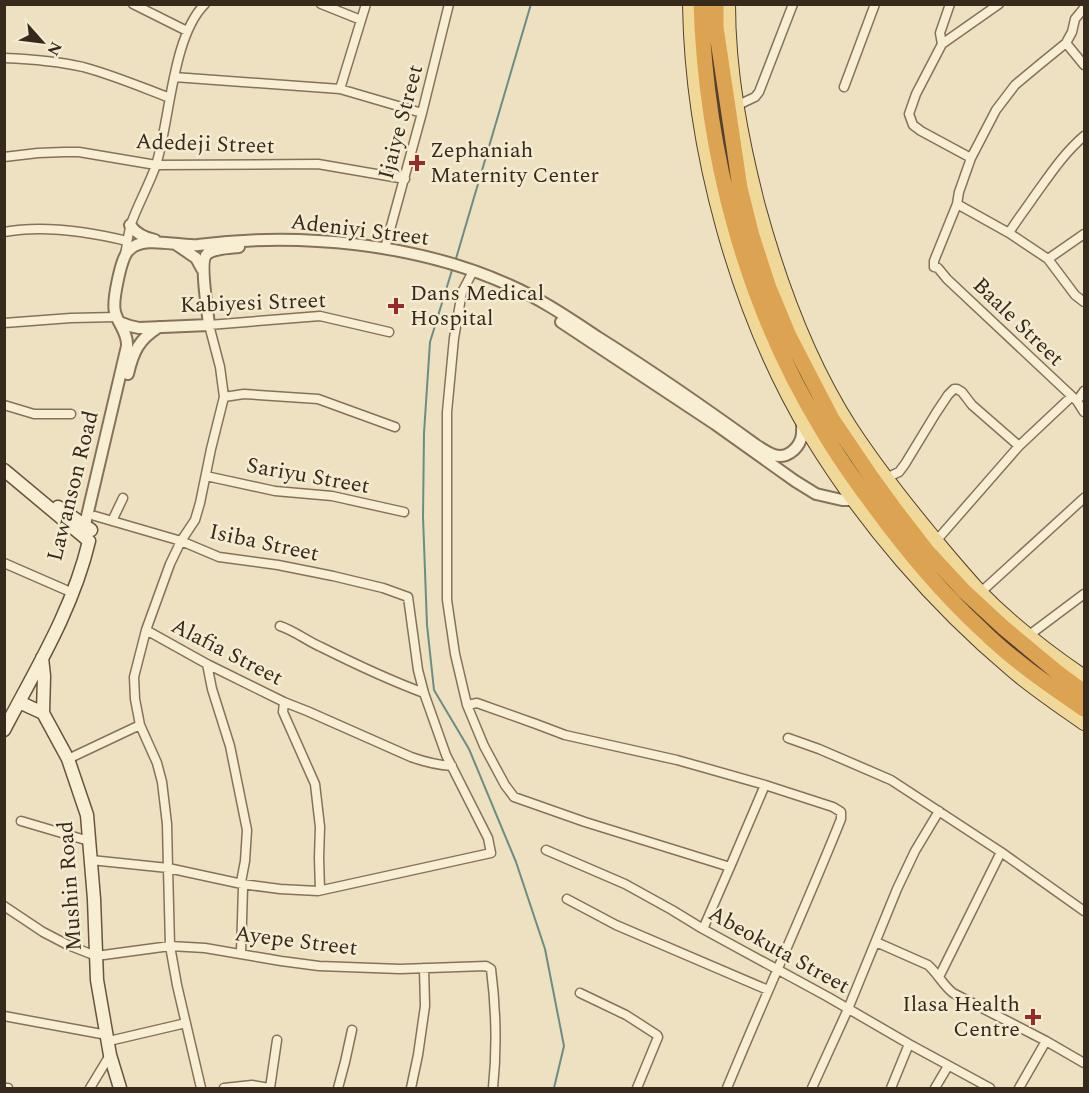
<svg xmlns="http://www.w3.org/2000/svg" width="1089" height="1093" viewBox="0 0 1089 1093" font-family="Spectral,serif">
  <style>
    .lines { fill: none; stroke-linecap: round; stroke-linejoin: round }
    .stream { stroke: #6b8d86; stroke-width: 2 }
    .minor-casing { stroke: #867259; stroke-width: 11 }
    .tertiary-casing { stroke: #867259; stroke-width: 14 }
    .secondary-casing { stroke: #68543c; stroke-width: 15 }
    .primary-casing { stroke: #54412d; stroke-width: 16 }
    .motorway-casing { stroke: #54412d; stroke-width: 18 }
    .minor { stroke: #f8eed4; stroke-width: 8 }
    .tertiary { stroke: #f8eed4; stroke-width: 10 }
    .secondary { stroke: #f8eed4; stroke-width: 12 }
    .primary { stroke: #f0d899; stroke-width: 14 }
    .motorway { stroke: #dca452; stroke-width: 15 }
    .poi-dot { fill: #952c2a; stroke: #f5ebd1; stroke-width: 2 }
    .labels { text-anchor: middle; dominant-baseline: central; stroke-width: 5; stroke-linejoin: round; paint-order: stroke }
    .street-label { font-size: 22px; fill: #362a1d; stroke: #f5ebd1 }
    .poi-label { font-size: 22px; fill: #362a1d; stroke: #f5ebd1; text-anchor: start }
  </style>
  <rect width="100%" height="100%" fill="#ede1c1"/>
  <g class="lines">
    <!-- stream -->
    <path class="stream" d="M455 262 531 4
      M453 267 430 342 424 433 423 517 427 625 434 690 469 749 516 862 545 949 564 1046 554 1088"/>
    <defs>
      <path id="minor" d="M133 4 187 31
        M321 4 361 20
        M950 4 940 33 942 44 916 94 909 114 913 125 921 131 971 158
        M1084 8 1075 19 1072 32 1066 43 1039 65 1015 85 996 110 971 158 959 192 957 204 934 261V267L938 268 947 279 1077 401 1084 412
        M1066 43 1084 65
        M942 44 999 4
        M4 58C30 59 57 61 83 67 113 75 141 87 170 98
        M174 77 340 89 422 113
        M844 87 875 4
        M340 89 366 4
        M736 106 755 97 759 92 793 4
        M4 157 38 153 64 152H79L156 165 318 164 405 179
        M957 204 1009 233 1048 259 1075 295 1084 302
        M4 232C42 225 90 232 127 241
        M1009 233C1016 221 1025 210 1033 198 1049 176 1063 154 1084 136
        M385 248 422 113 449 4
        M125 255C127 245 128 234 131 224 138 204 149 185 156 165 170 121 172 36 205 4
        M1048 259 1084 234
        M471 275 462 292 454 338 447 412V600L455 654 467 705 484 746 505 785 514 797 585 822 730 867 703 929
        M4 323 71 318 117 317
        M224 397 244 394 318 399 395 427
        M1077 401 1084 391
        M4 405 34 414H71
        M206 476 275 491 332 496 404 512
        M886 478 899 472 905 464 936 413 948 395 954 389H957L962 392 972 405 1019 446
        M95 516 181 541 219 557 278 565 333 576 383 588 408 597 418 670 424 693 446 755 488 838 491 853 318 891 280 889 242 884 168 868 170 946 177 985 201 1088
        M112 521 123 498
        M936 541 1019 446 1071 397
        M4 563 66 590
        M981 592 1084 498
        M280 626C295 631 307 641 321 647 355 664 389 680 424 693
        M146 630 170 564 181 541 195 520 200 503 211 449 224 397 220 367 209 325 320 316 389 332
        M1028 636 1084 594
        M207 664 212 689 230 746 247 830 245 861 241 882 243 887 241 953
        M284 702 283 712 315 784 320 827 319 858 320 890
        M467 705 477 703 536 724 565 735 677 760 765 785 833 807 841 812V819C805 909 764 998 727 1088
        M788 738 819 749 891 780 1001 852 1084 911
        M68 759 140 725
        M21 821 89 841
        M546 850 625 884 672 910 703 929 828 997 909 1044 990 1088
        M91 860 168 868 167 824 162 782 157 763 140 725 135 699 134 677 146 630 207 664 284 702 307 711 411 757C425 762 437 765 452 766
        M730 867 765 785
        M567 899 616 925 768 990
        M4 906 43 932 68 945 96 956 170 946 205 948 281 961 319 966 400 969 486 966 491 969C496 1008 497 1049 493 1088
        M876 942 928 965C938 974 943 985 953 993L1046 1041 1084 1063
        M939 977 1001 852
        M580 993 626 1015 657 1035 658 1037 637 1088
        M4 1016 107 1035
        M109 1041 186 1023
        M4 1088H8
        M90 1088 110 1055
        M224 1088 252 1085 269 1088
        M270 1088 277 1040
        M338 1088 345 1062 352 1030
        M411 1088 418 1055 425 1006 424 968
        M812 1088 848 1009 897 889 915 851 939 811
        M891 1088 909 1044
        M935 1088 948 1066
        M1019 1088 1046 1041"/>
      <path id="tertiary" d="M130 225C136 234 145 238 155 240
        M177 245 196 258 202 269
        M119 322 130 326 139 328 209 325C208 313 199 261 207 254 214 248 230 248 239 247
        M561 322 715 424 795 481 816 494 842 500H855
        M128 374C133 352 139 339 159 327
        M83 533 127 346C128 333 118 324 115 312 112 301 121 259 128 251 142 234 178 247 198 245 299 232 416 243 509 285 541 299 570 319 599 338 653 372 705 408 756 445 762 449 768 453 774 455 786 459 797 450 801 439 803 433 802 426 802 420"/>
      <path id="secondary" d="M4 470 89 541C73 609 36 669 4 730
        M58 507 91 530
        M42 658 44 676 43 713
        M19 702 43 713 68 759 87 815 94 899 97 980 110 1055 120 1088"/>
      <path id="primary" d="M690 4C692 148 737 313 811 436 864 523 934 604 1011 669 1034 689 1060 706 1084 723
        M728 4C728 73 741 140 758 206 779 283 807 360 850 427 875 465 903 501 932 536 947 555 963 573 979 591 1011 624 1047 652 1084 677"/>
      <path id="motorway" d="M701 4C706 153 745 304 823 431 838 457 856 482 874 506 906 550 941 592 981 629 1012 660 1049 685 1084 709
        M716 4V27L740 188 752 236 769 288 789 336 832 419 872 478 893 507 927 551 964 591 1004 628 1057 672 1084 692"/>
    </defs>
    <!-- minor casing -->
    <use href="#minor" class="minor-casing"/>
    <!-- tertiary casing -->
    <use href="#tertiary" class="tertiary-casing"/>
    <!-- secondary casing -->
    <use href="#secondary" class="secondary-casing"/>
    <!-- primary casing -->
    <use href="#primary" class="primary-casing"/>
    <!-- motorway casing -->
    <use href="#motorway" class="motorway-casing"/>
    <!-- minor -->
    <use href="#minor" class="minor"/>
    <!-- tertiary -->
    <use href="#tertiary" class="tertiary"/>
    <!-- secondary -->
    <use href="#secondary" class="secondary"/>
    <!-- primary -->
    <use href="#primary" class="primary"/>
    <!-- motorway -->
    <use href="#motorway" class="motorway"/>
  </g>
  <!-- markers -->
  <g class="poi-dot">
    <path d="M414 154h6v6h6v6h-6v6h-6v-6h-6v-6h6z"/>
    <path d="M393 297h6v6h6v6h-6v6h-6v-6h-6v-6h6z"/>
    <path d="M1030 1008h6v6h6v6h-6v6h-6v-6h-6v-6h6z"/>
  </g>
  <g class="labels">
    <!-- street labels -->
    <g class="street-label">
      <text transform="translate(401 122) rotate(-75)">Ijaiye Street</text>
      <text transform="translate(205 144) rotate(2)">Adedeji Street</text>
      <text transform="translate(360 230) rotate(7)">Adeniyi Street</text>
      <text transform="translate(253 303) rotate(-2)">Kabiyesi Street</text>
      <text transform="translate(1018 322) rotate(44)">Baale Street</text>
      <text transform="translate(308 476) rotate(10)">Sariyu Street</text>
      <text transform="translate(73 486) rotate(-76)">Lawanson Road</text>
      <text transform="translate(264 543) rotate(12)">Isiba Street</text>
      <text transform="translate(227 652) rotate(27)">Alafia Street</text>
      <text transform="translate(70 886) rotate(-94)">Mushin Road</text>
      <text transform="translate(296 941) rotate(7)">Ayepe Street</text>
      <text transform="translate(779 950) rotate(29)">Abeokuta Street</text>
    </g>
    <!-- poi labels -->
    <g class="poi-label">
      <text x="430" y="150">Zephaniah<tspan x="430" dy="25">Maternity Center</tspan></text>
      <text x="410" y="293">Dans Medical<tspan x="410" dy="25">Hospital</tspan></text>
      <text x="1020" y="1004" text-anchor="end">Ilasa Health<tspan x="1020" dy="25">Centre</tspan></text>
    </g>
  </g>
  <!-- border -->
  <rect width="1089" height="1093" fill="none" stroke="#362a1d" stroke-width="12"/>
  <!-- north arrow -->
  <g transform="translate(42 42) rotate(118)" stroke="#f5ebd1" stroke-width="4.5" paint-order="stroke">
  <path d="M0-4.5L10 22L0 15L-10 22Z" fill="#362a1d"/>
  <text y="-9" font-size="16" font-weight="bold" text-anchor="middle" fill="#362a1d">N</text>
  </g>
</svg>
